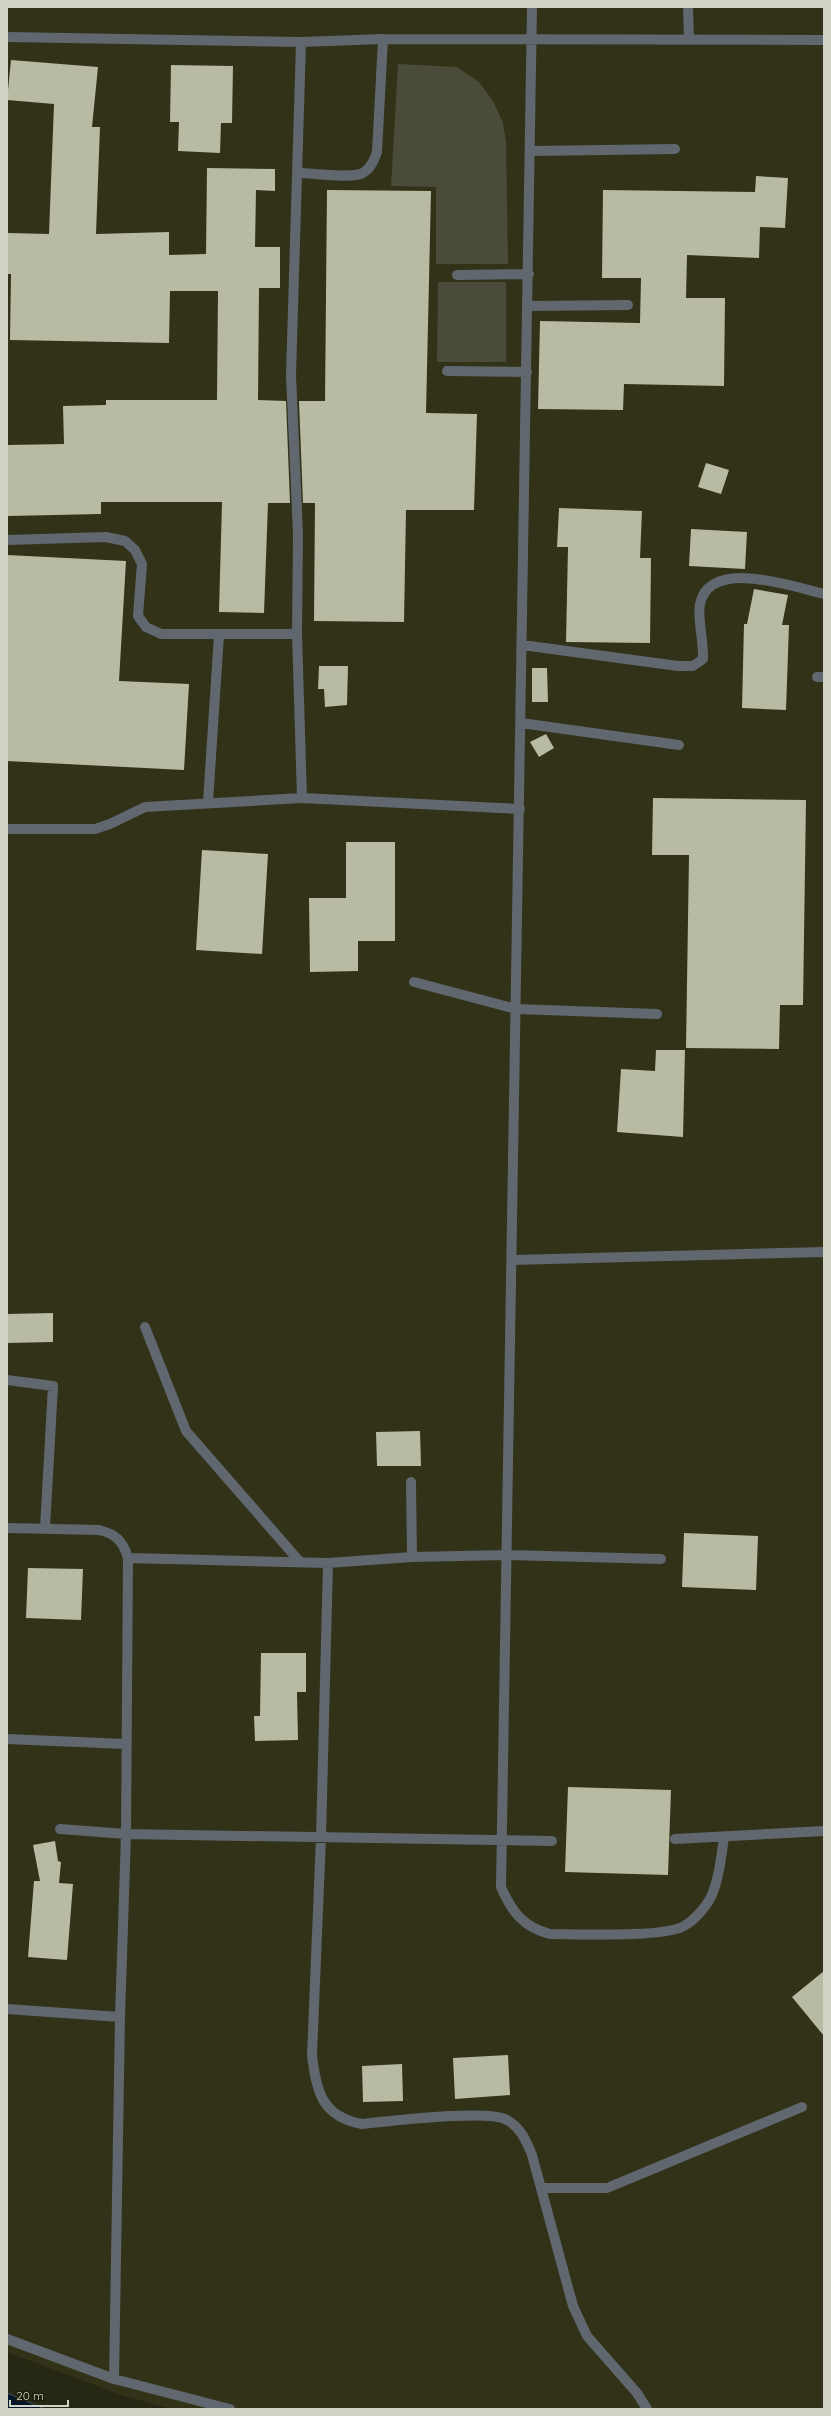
<svg xmlns="http://www.w3.org/2000/svg" width="831" height="2416" viewBox="0 0 831 2416" font-family="Quicksand,sans-serif">
  <style>
    .built { fill: #313217 }
    .green { fill: #4a4b39 }
    .water { fill: #041627; stroke: #424f57 }
    .building { fill: #b8bba2 }
    .lines { fill: none; stroke-linecap: round; stroke-linejoin: round }
    .minor { stroke: #60676f; stroke-width: 10 }
  </style>
  <rect width="100%" height="100%" fill="#272814"/>
  <!-- built -->
  <path class="built" d="M7 7H824V2409H171L121 2395 7 2352Z"/>
  <!-- green -->
  <path class="green" d="M398 64 457 67 479 82 493 101 503 123 506 141 508 264H436V187L391 186Z
    M438 282H506V362H437Z"/>
  <!-- water -->
  <path class="water" d="M7 2393 45 2409H7Z"/>
  <!-- building -->
  <path class="building" d="M11 60 98 67 92 127H100L96 234 169 232V255L206 254 207 168 275 169V191L256 190 255 247H280V288H259L258 400 286 401 290 503H268L264 613 219 612 222 502H101V514L7 516V445L64 444 63 406 106 405V400H217L218 291H170L169 343 10 340 11 274H7L8 233 49 234 54 104 7 100Z
    M171 65 233 66 232 123H221L220 153 178 151 179 122H170Z
    M756 176 788 178 785 228 760 227 759 258 687 255 686 298H725L724 386 624 384 623 410 538 409 540 321 640 323 641 278H602L603 190 755 192Z
    M327 190 431 191 426 413 477 414 474 510H406L404 622 314 621 315 503H303L299 401H325Z
    M706 463 729 470 721 494 698 487Z
    M559 508 642 511 640 558H651L650 643 566 642 568 547H557Z
    M691 529 747 532 745 569 689 566Z
    M7 555 126 561 119 681 189 684 184 770 7 761Z
    M754 589 788 595 782 625H789L786 710 742 708 744 624H747Z
    M319 666H348L347 705 325 707 324 689H318Z
    M532 668H547L548 702H532Z
    M546 734 554 748 539 757 530 742Z
    M653 798 806 800 803 1005H780L779 1049 686 1048 689 855H652Z
    M346 842H395V941H358V971L310 972 309 898H346Z
    M202 850 268 854 262 954 196 950Z
    M656 1050H685L683 1137 617 1132 621 1069 655 1071Z
    M53 1313V1342L7 1343V1314Z
    M420 1431 421 1466H377L376 1432Z
    M684 1533 758 1536 756 1590 682 1587Z
    M28 1568 83 1569 81 1620 26 1618Z
    M261 1653H306V1692H297L298 1740 255 1741 254 1716H260Z
    M568 1787 671 1790 668 1875 565 1872Z
    M55 1841 58 1861 61 1862 59 1883 73 1884 67 1960 28 1957 34 1881H40L33 1845Z
    M824 1971V2036L792 1997Z
    M508 2055 510 2095 455 2099 453 2058Z
    M402 2064 403 2101 363 2102 362 2066Z"/>
  <g class="lines">
    <!-- minor -->
    <path class="minor" d="M532 7 501 1887C512 1912 523 1927 550 1934 578 1934 663 1938 684 1926 695 1920 709 1904 713 1892 720 1875 721 1856 724 1838
      M688 7 689 40
      M7 37 301 42 383 39 824 40
      M301 42 291 375 298 534 297 634 302 798 520 809
      M531 151 675 149
      M297 173C312 173 351 179 363 173 371 168 374 160 377 152L383 39
      M457 275 529 274
      M528 306 628 305
      M447 371 527 372
      M7 540 106 537 125 541 135 550 142 564 138 616 146 627 161 634H297
      M522 645 678 666H693L703 659C704 643 697 617 700 604 710 557 794 587 824 594
      M817 677H824
      M521 723 679 745
      M208 802 219 635
      M7 829H95L110 824 145 807 302 798
      M414 982 516 1009 657 1014
      M512 1260 824 1252
      M145 1327 186 1431 300 1562
      M7 1380 53 1386 45 1528
      M411 1482 412 1557
      M7 1528 99 1530C116 1534 123 1541 128 1558L126 1834 120 2017 114 2379
      M128 1558 328 1563 412 1557 507 1555 661 1559
      M328 1563 321 1837 312 2055C316 2091 322 2117 362 2124 390 2121 483 2110 505 2119 520 2126 526 2140 532 2155L573 2306 587 2336 637 2393 647 2409
      M7 1739 126 1744
      M60 1829 126 1834 552 1841
      M675 1839 824 1831
      M7 2009 120 2017
      M541 2188H607L802 2107
      M7 2339 114 2379 230 2409"/>
  </g>
  <!-- border -->
  <rect width="831" height="2416" fill="none" stroke="#d1d3c6" stroke-width="16"/>
  <!-- scale -->
  <path d="M10 2400v6h58v-6" fill="none" stroke="#d1d3c6" stroke-width="2"/>
  <text x="16" y="2400" font-size="12" fill="#d1d3c6" stroke="#1d1e0a" stroke-width="3" paint-order="stroke">20 m</text>
</svg>
